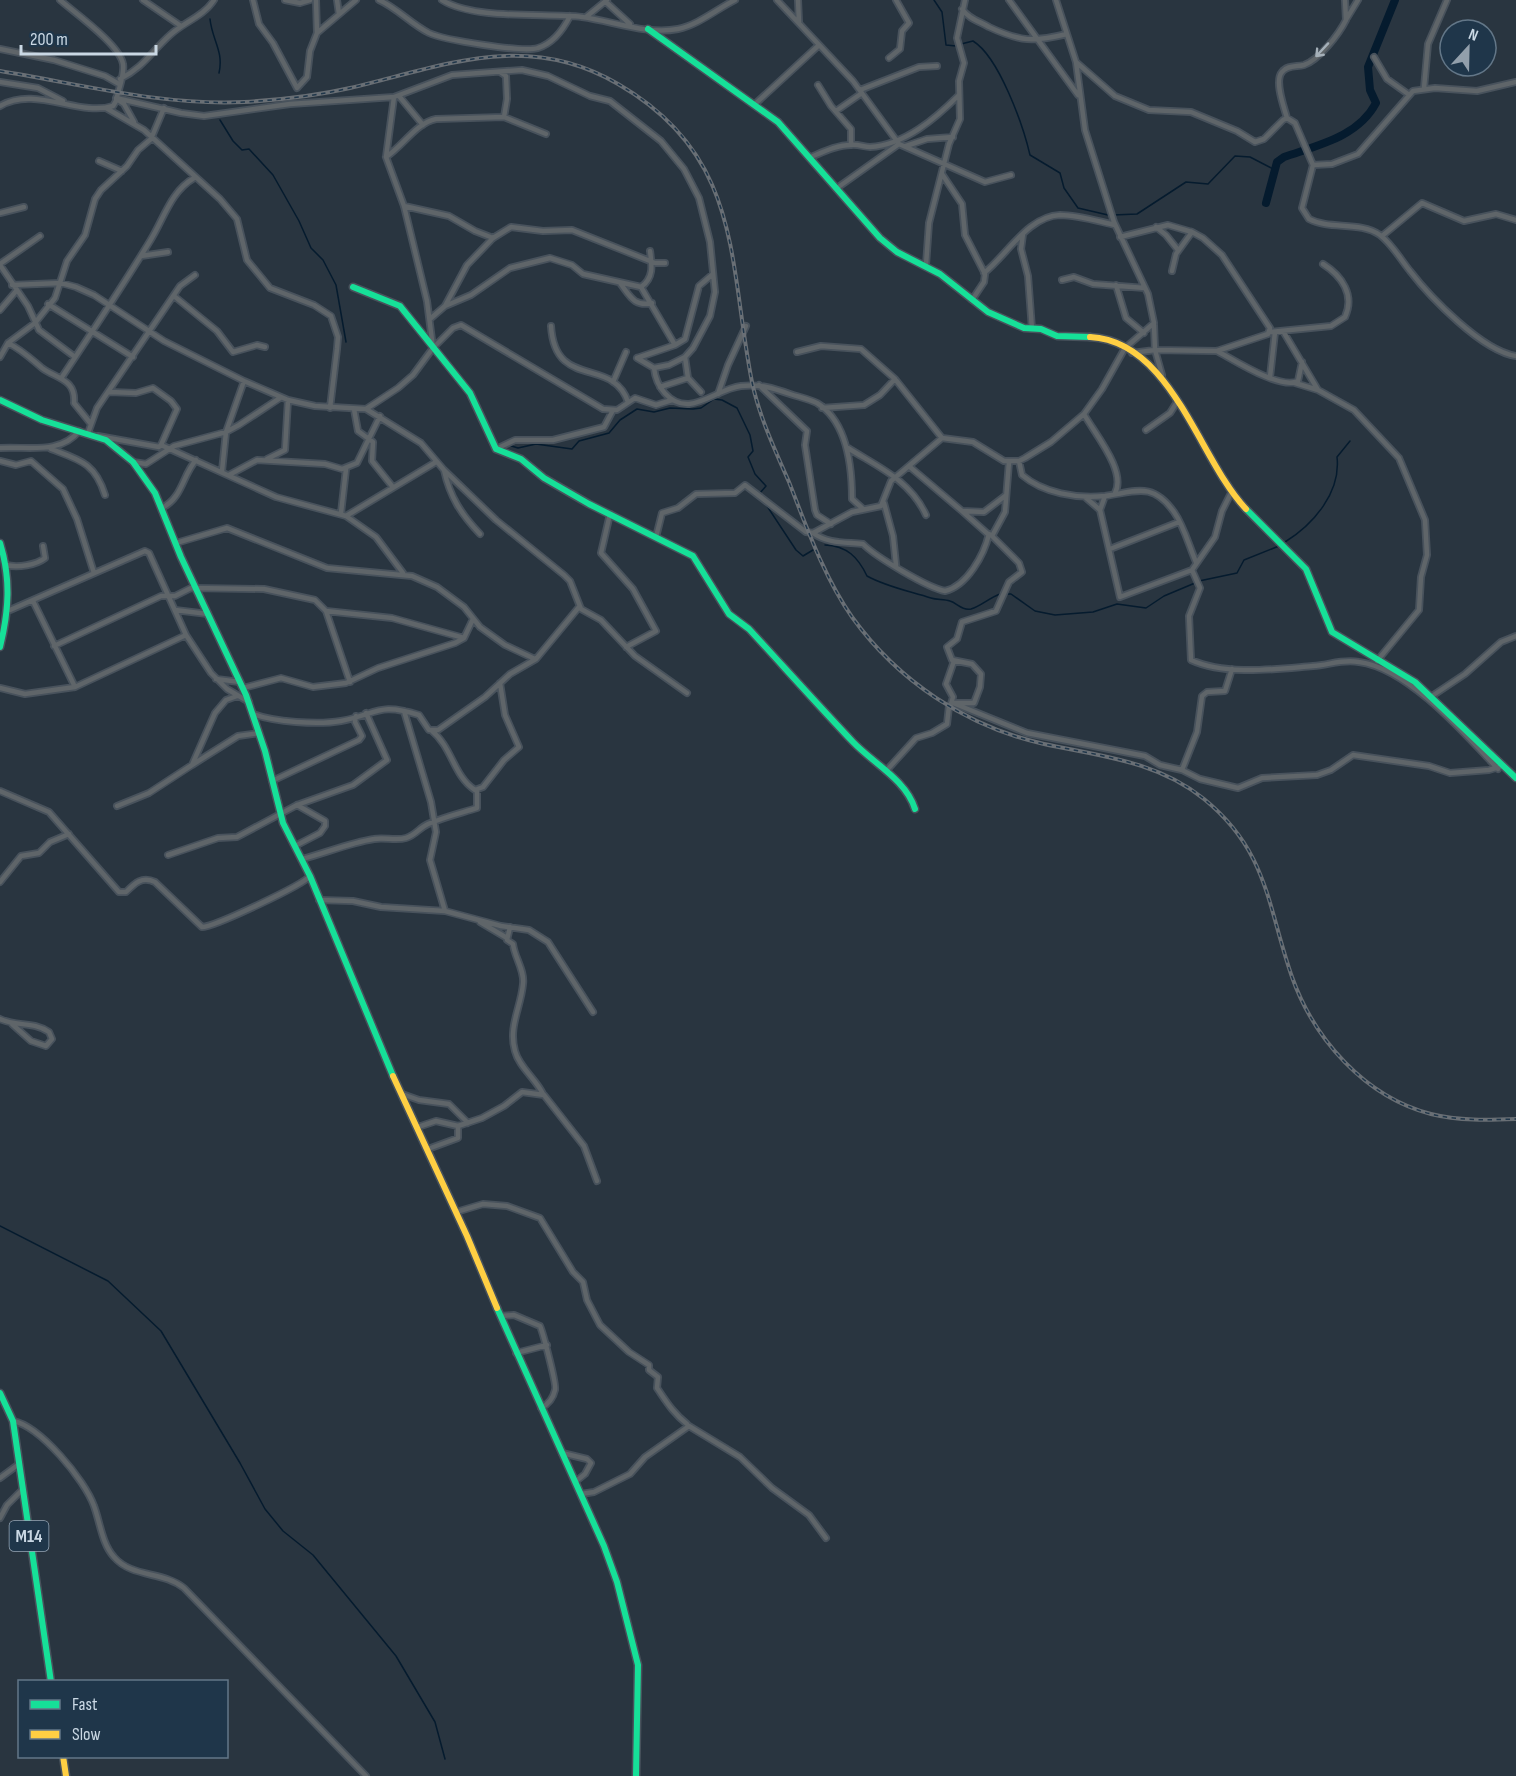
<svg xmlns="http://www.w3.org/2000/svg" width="1516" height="1776" viewBox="0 0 1516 1776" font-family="'Sofia Sans Condensed',sans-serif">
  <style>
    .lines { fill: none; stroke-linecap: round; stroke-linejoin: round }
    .stream { stroke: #051b2e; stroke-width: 1.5 }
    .river { stroke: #051b2e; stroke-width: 8 }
    .street-casing { stroke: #48525c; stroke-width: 8 }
    .fast-casing { stroke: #48525c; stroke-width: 9 }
    .slow-casing { stroke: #48525c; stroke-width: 9 }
    .street { stroke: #5f6569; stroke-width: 4.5 }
    .fast { stroke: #16e098; stroke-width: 6 }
    .slow { stroke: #ffcf43; stroke-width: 6 }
    .rail-casing { stroke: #696f75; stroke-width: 4 }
    .rail { stroke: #1f364a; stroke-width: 1.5; stroke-dasharray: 4.5; stroke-linecap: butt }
    .oneway { stroke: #a5b0b9 }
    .labels { text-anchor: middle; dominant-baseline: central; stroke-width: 5; stroke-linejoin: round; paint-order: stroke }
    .shield { fill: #1f364a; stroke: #97a7b6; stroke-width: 1.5 }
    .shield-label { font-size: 18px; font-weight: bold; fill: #cad8e4 }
  </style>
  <rect width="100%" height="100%" fill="#293540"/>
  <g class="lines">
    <!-- stream -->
    <path class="stream" d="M934 0 942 12 946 45 956 46
      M210 19C212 40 224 51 219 73
      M961 44 973 41C999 57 1023 125 1030 155L1060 173 1064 188 1078 208 1108 215
      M220 120 233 141 242 150 249 149 273 175 299 221 311 248 323 260 336 285 346 342
      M1113 215 1137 214 1186 182 1208 184 1235 156 1250 157 1275 170
      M508 445 518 448 536 444 572 449 579 441 609 433 620 420 637 409 654 412 670 408 693 409 701 408 714 399 722 400 737 408 750 435 753 451 748 457 755 474 766 486 759 494
      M765 503 796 550 803 556 813 550
      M1285 542C1314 524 1341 492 1337 457L1350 441
      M825 545C847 546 858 557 867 576 887 587 909 591 931 598 937 600 944 599 950 601 957 603 962 611 971 609 981 606 989 598 1000 594
      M1199 581 1237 573 1244 560 1279 546
      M1007 594H1011L1035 611 1055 615 1093 612 1117 604 1146 608 1164 596 1195 583
      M0 1226 108 1281 161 1331 240 1463 265 1509 283 1531 313 1555 396 1656 435 1722 445 1759"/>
    <!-- river -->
    <path class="river" d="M1266 203 1277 162 1284 157C1318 145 1358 137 1376 103L1370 90 1368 67 1395 0"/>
    <defs>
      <path id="street" d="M143 0 181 26
        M253 0 259 24 273 43 297 88 307 77 310 51 317 33 316 0
        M285 0 300 3 310 0
        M337 0 339 14
        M379 0C397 8 411 24 429 33 444 40 524 53 538 48 554 43 563 30 570 16
        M442 0C473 20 545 13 582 17 613 21 646 35 678 29 698 25 717 9 735 0
        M777 0 853 81 899 144 985 182 1011 175
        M798 0 799 22
        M1009 0 1078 95
        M1056 0 1076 62 1115 96 1149 110 1191 112 1237 131 1255 142 1264 139 1283 120 1287 118 1295 123 1313 165 1302 208 1309 219C1330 230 1360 221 1380 235 1392 244 1401 260 1410 271 1430 297 1482 351 1516 356
        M606 2 630 24
        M962 9C969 19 979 21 989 27 1021 42 1033 42 1067 34
        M586 17 607 0
        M1347 18 1358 0
        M317 33 356 0
        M0 49 54 60 105 76 119 84
        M1374 57 1387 79 1408 94
        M889 58 900 49 902 31 909 23 896 0
        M500 72 506 76 507 99 504 117
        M120 79C144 67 151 52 170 35 184 22 204 16 214 0
        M0 82 38 88 63 101
        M818 85 831 106 851 129V145
        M1424 88 1428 44 1447 0
        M860 90 919 67 937 66
        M399 96 423 125
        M116 98 181 113 204 116 290 104 394 97 452 75 522 70 548 76 590 96 610 101 661 141 684 169 699 198 710 242 715 292 710 316 693 348 685 357 669 365 654 368
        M118 100 124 104 134 122
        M754 105 818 46
        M0 106C35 85 79 117 113 106L116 101C118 90 125 75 123 64 120 45 75 13 60 0
        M106 108 144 130 220 199 237 219 247 260 270 288 314 305 331 316 338 337 337 349 330 408
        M836 111 862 93
        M1287 118C1284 107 1274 81 1282 72 1287 65 1297 67 1304 65 1319 60 1339 34 1346 20L1345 0
        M906 146 927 139 953 137
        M386 157C403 146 416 123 436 119L504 117 546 134
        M811 157C823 152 837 145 851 145 858 144 864 147 870 147 905 145 936 118 959 95
        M99 161 122 171
        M1313 165 1332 164 1358 154 1413 91 1435 88 1477 91 1516 82
        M942 174 962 204 965 235 985 274 984 282 972 300
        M837 188 899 144
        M404 206 449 216 475 231 493 238
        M0 213 24 207
        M1156 227 1166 235 1178 250
        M1023 234 1021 249 1028 276 1032 329
        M1382 236 1422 203 1464 221 1496 214 1516 220
        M1120 237 1168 225 1192 232 1203 238 1222 255 1270 328 1268 334 1217 351 1155 350 1132 353
        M141 256 168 252
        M0 264 40 236
        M0 265 28 306 39 330 75 357
        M926 265 929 223 949 144 960 119 959 81 964 63 957 38 965 0
        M1172 271 1176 254 1192 232
        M984 273C1007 255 1028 216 1060 215 1078 215 1097 221 1115 225
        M1062 280 1074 277 1093 284 1145 288
        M620 283C630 296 634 307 652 303
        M12 285 61 283 76 287 94 295 164 341 244 381 288 400 315 406 366 409 398 388 413 375 433 348 427 301 404 206 386 157 394 97
        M1116 285 1126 318 1144 333
        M641 287 675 345
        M174 296 217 331 233 352 257 345 265 347
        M48 304 133 357
        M445 306 471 295 510 268 550 258 572 265 583 274 641 287C654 278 652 265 650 251
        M0 310 17 290
        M430 319 445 306 467 265 493 238 511 227 543 231 572 230 655 263H665
        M1154 325 1155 350 1162 375
        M551 326C555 391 613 356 628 402
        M1283 331 1318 390 1354 410 1399 458 1425 520 1427 555 1421 577 1419 610 1377 661
        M1270 332 1331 326 1345 317C1355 295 1342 276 1323 264
        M8 343C22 350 30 358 42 368 57 379 76 379 74 403L91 424
        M433 348 453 328 461 325 603 409 617 410 635 398 656 405 672 400
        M1217 351C1234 360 1280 390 1298 381L1302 362
        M797 352 821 346 861 349 895 379 942 438
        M0 357 8 343 35 323 55 298 67 261 85 235 95 199 101 190 127 166 138 150 151 139 164 108
        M685 357 688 378 701 392
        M637 358 654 368C656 386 669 405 689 404 707 402 723 388 741 386 760 384 773 388 790 394 799 397 809 399 817 403 848 422 852 467 852 499L862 508
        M637 358 675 345 685 339 699 286 713 274
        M62 377C92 332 122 287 150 241 164 219 170 192 194 178
        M1270 377 1275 332
        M613 382 626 352
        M1295 383 1318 390
        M759 385 807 431 805 445 815 510 817 515 831 524
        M660 387 688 378
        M109 392 136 393 153 388 171 401 177 409 161 445
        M718 394 728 365 746 326
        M822 408 864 405 880 395 895 379
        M354 409 358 431 373 442 372 461 392 486
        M366 409 421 443 444 470 496 520 564 575 570 581 581 609 601 620 635 656 687 693
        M1084 414C1094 433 1127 471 1115 493
        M1146 430 1170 413 1177 402
        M88 433 97 408 180 286 195 275
        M98 436 159 447 161 445 276 497 346 516 376 537 403 573
        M0 448C27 446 60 455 79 431
        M848 448C878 467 910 480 926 515
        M51 449C80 460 95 463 105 495
        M496 449 515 440H553L604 427 612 412
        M267 459 285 450 288 400
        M0 461 16 465 31 461 63 489 77 519 94 573
        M1019 461 1022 475C1043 493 1077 499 1105 496 1135 492 1152 481 1174 512 1184 526 1189 546 1196 562
        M133 462 146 464 174 446 226 432 239 425 280 398
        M910 467 962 511 984 512 1005 496
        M444 470C450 497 461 514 480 534
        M222 471 226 432 244 381
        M229 475 257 460 325 464 342 469 357 463 380 416
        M1231 493 1222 511 1215 537 1192 570 1200 588 1189 616 1191 660C1226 676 1276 669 1313 666 1329 665 1342 659 1359 662 1408 668 1465 734 1498 769
        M1105 496 1100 510 1120 597 1192 570
        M1085 497 1100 510
        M884 503 893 536 896 565
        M162 508C183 497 182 476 196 460
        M962 511 989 535
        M341 513 346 469
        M610 514 601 553 633 589 656 631 626 647
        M346 516 436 462
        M813 533C828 544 846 542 863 544 876 557 928 588 945 591 967 586 984 555 989 534
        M656 537 662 513 678 508 696 494 735 493 745 485 806 532 813 533 852 512 881 506 891 481 942 438 973 442 1004 461H1019L1025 458 1051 442 1084 414 1102 389 1125 348 1154 323 1148 294 1114 222 1085 130 1076 62
        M176 543 227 528 327 568 412 576 437 587 464 607 480 627 505 645 535 659
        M1110 549 1179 522
        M6 565C18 568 36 565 45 558L43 546
        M10 610 145 551 149 553 186 635 75 687 33 601
        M175 610 208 614
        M326 611 350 682
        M186 635 211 673 227 689 249 702
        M54 646 161 596H175L191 588 264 589 315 600 326 611 392 618 464 638
        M216 679 240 682
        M0 688 25 694 75 687
        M243 688 281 678 313 687 346 683 378 668 455 643 464 638 473 619
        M1432 696 1465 674 1501 642 1516 636
        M955 703H974L980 687 981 674 972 664 952 660 947 647 957 639 962 622 996 611 1009 582 1022 572 1019 563 992 536 1005 512 1009 462
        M951 704 953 697 946 684 954 661
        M404 711 431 802 436 832 430 860 445 911
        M253 714C274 722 318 725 341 721 378 714 378 702 419 715L429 730H438L485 697 510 674 536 659 579 607
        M432 731C452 747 454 777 475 790L483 787 504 760 519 747 505 715 500 683
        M192 765 238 736 259 733
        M1182 770 1197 732 1202 696 1207 692 1225 691 1232 669
        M886 771 916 738 932 733 947 724 949 706 953 703 1027 733 1145 756 1160 765 1182 770 1200 779 1238 788 1262 778 1317 775 1331 770 1353 755 1429 766 1450 773 1489 770 1502 766
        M272 781 359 740 362 736 355 722 356 716
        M0 791 49 812 119 892H126C135 883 142 876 155 882L202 927C214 927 303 885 310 876
        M117 806 149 793 192 765 215 713 226 700 237 696
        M295 846 320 833 325 826V821L297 805
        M168 855 218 838 237 837 297 805 353 785 387 760 366 713
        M302 859C326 853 349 843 374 839 384 837 396 841 406 838 416 835 419 828 428 824 444 817 461 813 477 808V790
        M0 882 21 856 39 853 50 842 69 834
        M319 900 353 901 381 907 445 911 501 926 529 930 548 942 593 1012
        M480 922 507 938
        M510 927 507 940 513 944C514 956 525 971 523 984 521 1007 508 1027 515 1051 519 1067 536 1079 543 1094
        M0 1019C17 1027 33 1021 49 1032L52 1039 46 1046 31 1041 12 1024
        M402 1094 419 1100 449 1104 468 1123
        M418 1127 436 1121 458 1126 482 1118 504 1106 522 1092 544 1095 584 1146 597 1181
        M428 1149 458 1138V1126
        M456 1212 483 1204 507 1206 540 1218 573 1272 583 1282 587 1300 600 1325 629 1352 649 1365V1370L658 1377 657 1388C666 1401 673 1413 687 1424
        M501 1316 514 1315 540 1326C543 1333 557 1385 555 1390 553 1399 549 1404 541 1408
        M516 1353 547 1345
        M13 1421C40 1426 85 1480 94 1506 100 1522 102 1544 114 1557 132 1578 163 1571 184 1588L366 1776
        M562 1453 587 1459 591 1463 585 1474 575 1482
        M0 1478 19 1464
        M581 1494 594 1492 630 1474 645 1457 689 1426 740 1457 772 1488 809 1515 826 1538
        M0 1518 7 1505 22 1490"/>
      <path id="fast" d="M648 29 778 122 880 238 897 252 940 274 988 312 1024 328 1041 329 1057 336 1090 337
        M353 287 400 306 470 393 496 449 521 459 544 478 589 504 693 556 729 614 749 629C784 667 818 705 853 742 873 763 906 780 915 809
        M0 400 42 420 106 440 133 462 155 493 181 557 246 695 265 751 283 823 310 876 393 1076
        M1246 509 1306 569 1332 632 1415 682 1516 778
        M0 543C11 579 9 610 0 647
        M497 1308 604 1546 617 1582 638 1665 636 1776
        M0 1393 13 1421 51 1682"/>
      <path id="slow" d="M1090 337C1172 341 1199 460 1246 509
        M393 1076 467 1236 497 1308
        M63 1756 66 1776"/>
    </defs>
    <!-- street casing -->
    <use href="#street" class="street-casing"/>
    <!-- fast casing -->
    <use href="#fast" class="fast-casing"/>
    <!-- slow casing -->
    <use href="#slow" class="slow-casing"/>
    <!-- street -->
    <use href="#street" class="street"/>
    <!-- fast -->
    <use href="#fast" class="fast"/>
    <!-- slow -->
    <use href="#slow" class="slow"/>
    <defs>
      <path id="rail" d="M0 71C80 84 162 106 244 102 279 100 315 96 350 88 444 66 526 30 618 84 743 156 728 261 752 382 759 416 775 450 789 482 807 528 824 577 852 617 898 681 967 727 1044 744 1100 756 1157 761 1204 799 1268 851 1267 905 1292 977 1314 1039 1365 1097 1431 1114 1459 1121 1488 1120 1516 1119"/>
    </defs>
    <!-- rail casing -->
    <use href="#rail" class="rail-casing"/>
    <!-- rail -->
    <use href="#rail" class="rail"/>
  </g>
  <!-- one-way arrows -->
  <defs><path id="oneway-shaft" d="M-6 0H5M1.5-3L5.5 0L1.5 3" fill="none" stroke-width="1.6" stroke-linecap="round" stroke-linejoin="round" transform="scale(1.5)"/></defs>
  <use class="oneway" href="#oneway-shaft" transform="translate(1322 50) rotate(133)"/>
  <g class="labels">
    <!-- shield labels -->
    <rect class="shield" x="9.5" y="1521" width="39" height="30" rx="4.5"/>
    <g class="shield-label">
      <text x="29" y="1536">M14</text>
    </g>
  </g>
  <!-- legend -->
  <rect x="18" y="1680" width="210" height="78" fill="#1f364a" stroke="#637788" stroke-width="1.5"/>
  <rect x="30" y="1700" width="30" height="9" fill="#16e098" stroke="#637788" stroke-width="1.5"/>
  <text x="72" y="1710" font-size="18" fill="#cad8e4">Fast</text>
  <rect x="30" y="1730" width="30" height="9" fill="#ffcf43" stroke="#637788" stroke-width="1.5"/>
  <text x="72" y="1740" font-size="18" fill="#cad8e4">Slow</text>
  <!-- north arrow -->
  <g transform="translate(1468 48) rotate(22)"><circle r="28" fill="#1f364a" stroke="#637788" stroke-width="1.5"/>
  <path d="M0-4.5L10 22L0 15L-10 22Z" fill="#929fab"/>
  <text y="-9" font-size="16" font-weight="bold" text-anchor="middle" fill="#cad8e4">N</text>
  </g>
  <!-- scale -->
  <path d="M21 45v9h135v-9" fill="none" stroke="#cad8e4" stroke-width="3"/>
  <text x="30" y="45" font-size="18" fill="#cad8e4" stroke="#1f364a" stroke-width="4.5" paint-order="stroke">200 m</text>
</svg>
